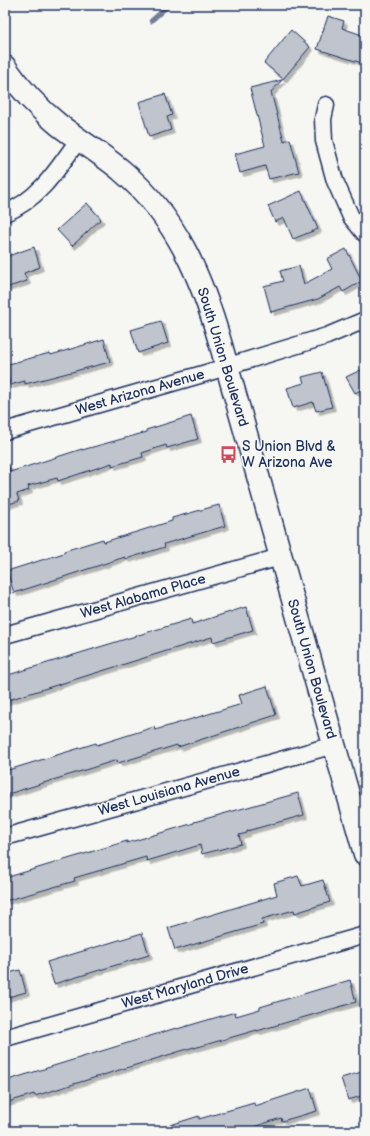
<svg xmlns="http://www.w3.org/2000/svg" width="370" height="1136" viewBox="0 0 370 1136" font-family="'Balsamiq Sans',sans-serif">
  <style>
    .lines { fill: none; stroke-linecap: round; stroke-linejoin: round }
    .stream { stroke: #717e99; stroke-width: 4.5 }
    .building { fill: #c0c4cd; stroke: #1b2f5e; filter: url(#shadow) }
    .minor-casing { stroke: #1b2f5e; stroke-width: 19 }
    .secondary-casing { stroke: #1b2f5e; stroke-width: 25 }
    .minor { stroke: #f6f6f2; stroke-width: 16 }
    .secondary { stroke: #f6f6f2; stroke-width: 22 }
    .labels { text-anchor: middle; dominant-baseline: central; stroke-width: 3; stroke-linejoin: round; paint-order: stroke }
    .street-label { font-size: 14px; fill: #1b2f5e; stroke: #f6f6f2 }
    .poi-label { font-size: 14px; fill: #1b2f5e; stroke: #f6f6f2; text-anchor: start }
  </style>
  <defs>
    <filter id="shadow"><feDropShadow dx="3.5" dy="3.5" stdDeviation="0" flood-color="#0004"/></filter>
  </defs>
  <rect width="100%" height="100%" fill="#f6f6f2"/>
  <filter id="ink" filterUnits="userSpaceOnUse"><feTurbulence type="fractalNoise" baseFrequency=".025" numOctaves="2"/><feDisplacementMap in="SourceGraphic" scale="8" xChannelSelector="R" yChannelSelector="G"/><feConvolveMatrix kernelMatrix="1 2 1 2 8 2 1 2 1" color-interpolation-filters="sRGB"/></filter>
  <g filter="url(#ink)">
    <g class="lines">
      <!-- stream -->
      <path class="stream" d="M151 21 169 5"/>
    </g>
    <!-- building -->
    <path class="building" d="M328 16 344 21 342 28 365 36V64L317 49Z
      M291 30 310 47 283 79 264 63Z
      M282 80 271 92 284 141 290 139 299 172 269 179 265 166 240 173 235 154 265 146 250 88Z
      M165 94 172 115 167 117 171 130 149 137 139 102Z
      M301 191 318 229 293 239 284 218 275 222 268 206Z
      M87 203 101 219 72 246 57 230Z
      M34 247 40 267 24 273 27 281 5 288V257Z
      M346 249 362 281 343 292 340 287 318 299 271 312 264 286 283 281 280 271 299 266 304 284 332 269 327 259Z
      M161 321 168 343 138 353 131 330Z
      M104 339 110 362 25 384V381L10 385 5 365 50 353 51 355Z
      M365 368V388L355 393 346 377Z
      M322 372 332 407 316 411 313 402 293 408 287 388 304 383 302 377Z
      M191 416 198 439 167 448 166 445 142 453 143 457 112 466V463L58 481 57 478 28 486 29 490 17 494 19 501 5 505V466H9L10 472 82 449V450L147 432 146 430Z
      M219 505 225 526 164 544 165 547 126 559 125 557 14 593 7 571 64 553V551L103 539 104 542 172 521V518Z
      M246 607 253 630 213 642 212 637 5 701V676L191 619 192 624Z
      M267 686 276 715 178 747 177 745 118 763 117 760 5 795V771L96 743 97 745 154 727 155 730 242 704 239 695Z
      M298 793 304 815 247 831V833L239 835 241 844 202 854 200 845 147 861 146 857 74 878 75 881 5 901V878L127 841V843L194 823V822Z
      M298 876 302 886 323 880 330 902 295 913 294 910 262 919 263 924 175 950 168 928 277 895 274 883Z
      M142 933 149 955 54 984 47 962Z
      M20 970 26 992 5 998V974Z
      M350 980 356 1002 257 1031V1030L194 1048V1047L35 1096 34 1094 5 1103V1081L176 1028 177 1029 235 1012 236 1016 260 1009V1007Z
      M365 1071V1095L348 1100 341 1078Z
      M310 1088 317 1111 282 1121 281 1118 241 1131H161V1128L199 1116V1119L254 1103 255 1106Z"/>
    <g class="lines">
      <defs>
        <path id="minor" d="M326 105 323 119 324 141 335 181 351 217 365 234
          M5 213C39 200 59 167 79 139
          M5 431 203 374 327 336 365 320
          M5 635 280 557
          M5 837 334 745
          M5 1038 365 935"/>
        <path id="secondary" d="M5 67C20 89 38 108 59 125 80 141 102 154 122 171 176 217 201 276 220 342L365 854"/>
      </defs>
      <!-- minor casing -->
      <use href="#minor" class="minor-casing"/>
      <!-- secondary casing -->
      <use href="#secondary" class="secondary-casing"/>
      <!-- minor -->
      <use href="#minor" class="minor"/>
      <!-- secondary -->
      <use href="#secondary" class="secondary"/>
    </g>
  </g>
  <!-- icons -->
  <defs>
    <symbol id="bus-bare" viewBox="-9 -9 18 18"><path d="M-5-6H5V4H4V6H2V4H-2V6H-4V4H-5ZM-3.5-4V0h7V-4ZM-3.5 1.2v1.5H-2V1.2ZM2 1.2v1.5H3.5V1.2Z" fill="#d1495b" stroke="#f6f6f2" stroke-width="2.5" paint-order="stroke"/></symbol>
  </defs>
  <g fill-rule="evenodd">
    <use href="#bus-bare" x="216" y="442" width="25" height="25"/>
  </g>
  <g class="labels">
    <!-- street labels -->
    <g class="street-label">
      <text transform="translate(223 357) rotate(73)">South Union Boulevard</text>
      <text transform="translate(140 392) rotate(-16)">West Arizona Avenue</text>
      <text transform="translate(143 596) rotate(-16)">West Alabama Place</text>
      <text transform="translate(312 669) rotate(74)">South Union Boulevard</text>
      <text transform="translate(169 791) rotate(-16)">West Louisiana Avenue</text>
      <text transform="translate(185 986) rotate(-16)">West Maryland Drive</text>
    </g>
    <!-- poi labels -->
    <g class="poi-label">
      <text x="242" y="446">S Union Blvd &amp;<tspan x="242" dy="16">W Arizona Ave</tspan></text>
    </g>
  </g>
  <!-- margin -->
  <rect width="370" height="1136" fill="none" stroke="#f6f6f2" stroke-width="20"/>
  <rect x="10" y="10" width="350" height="1116" fill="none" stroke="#1b2f5e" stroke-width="1.5" filter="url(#ink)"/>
</svg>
